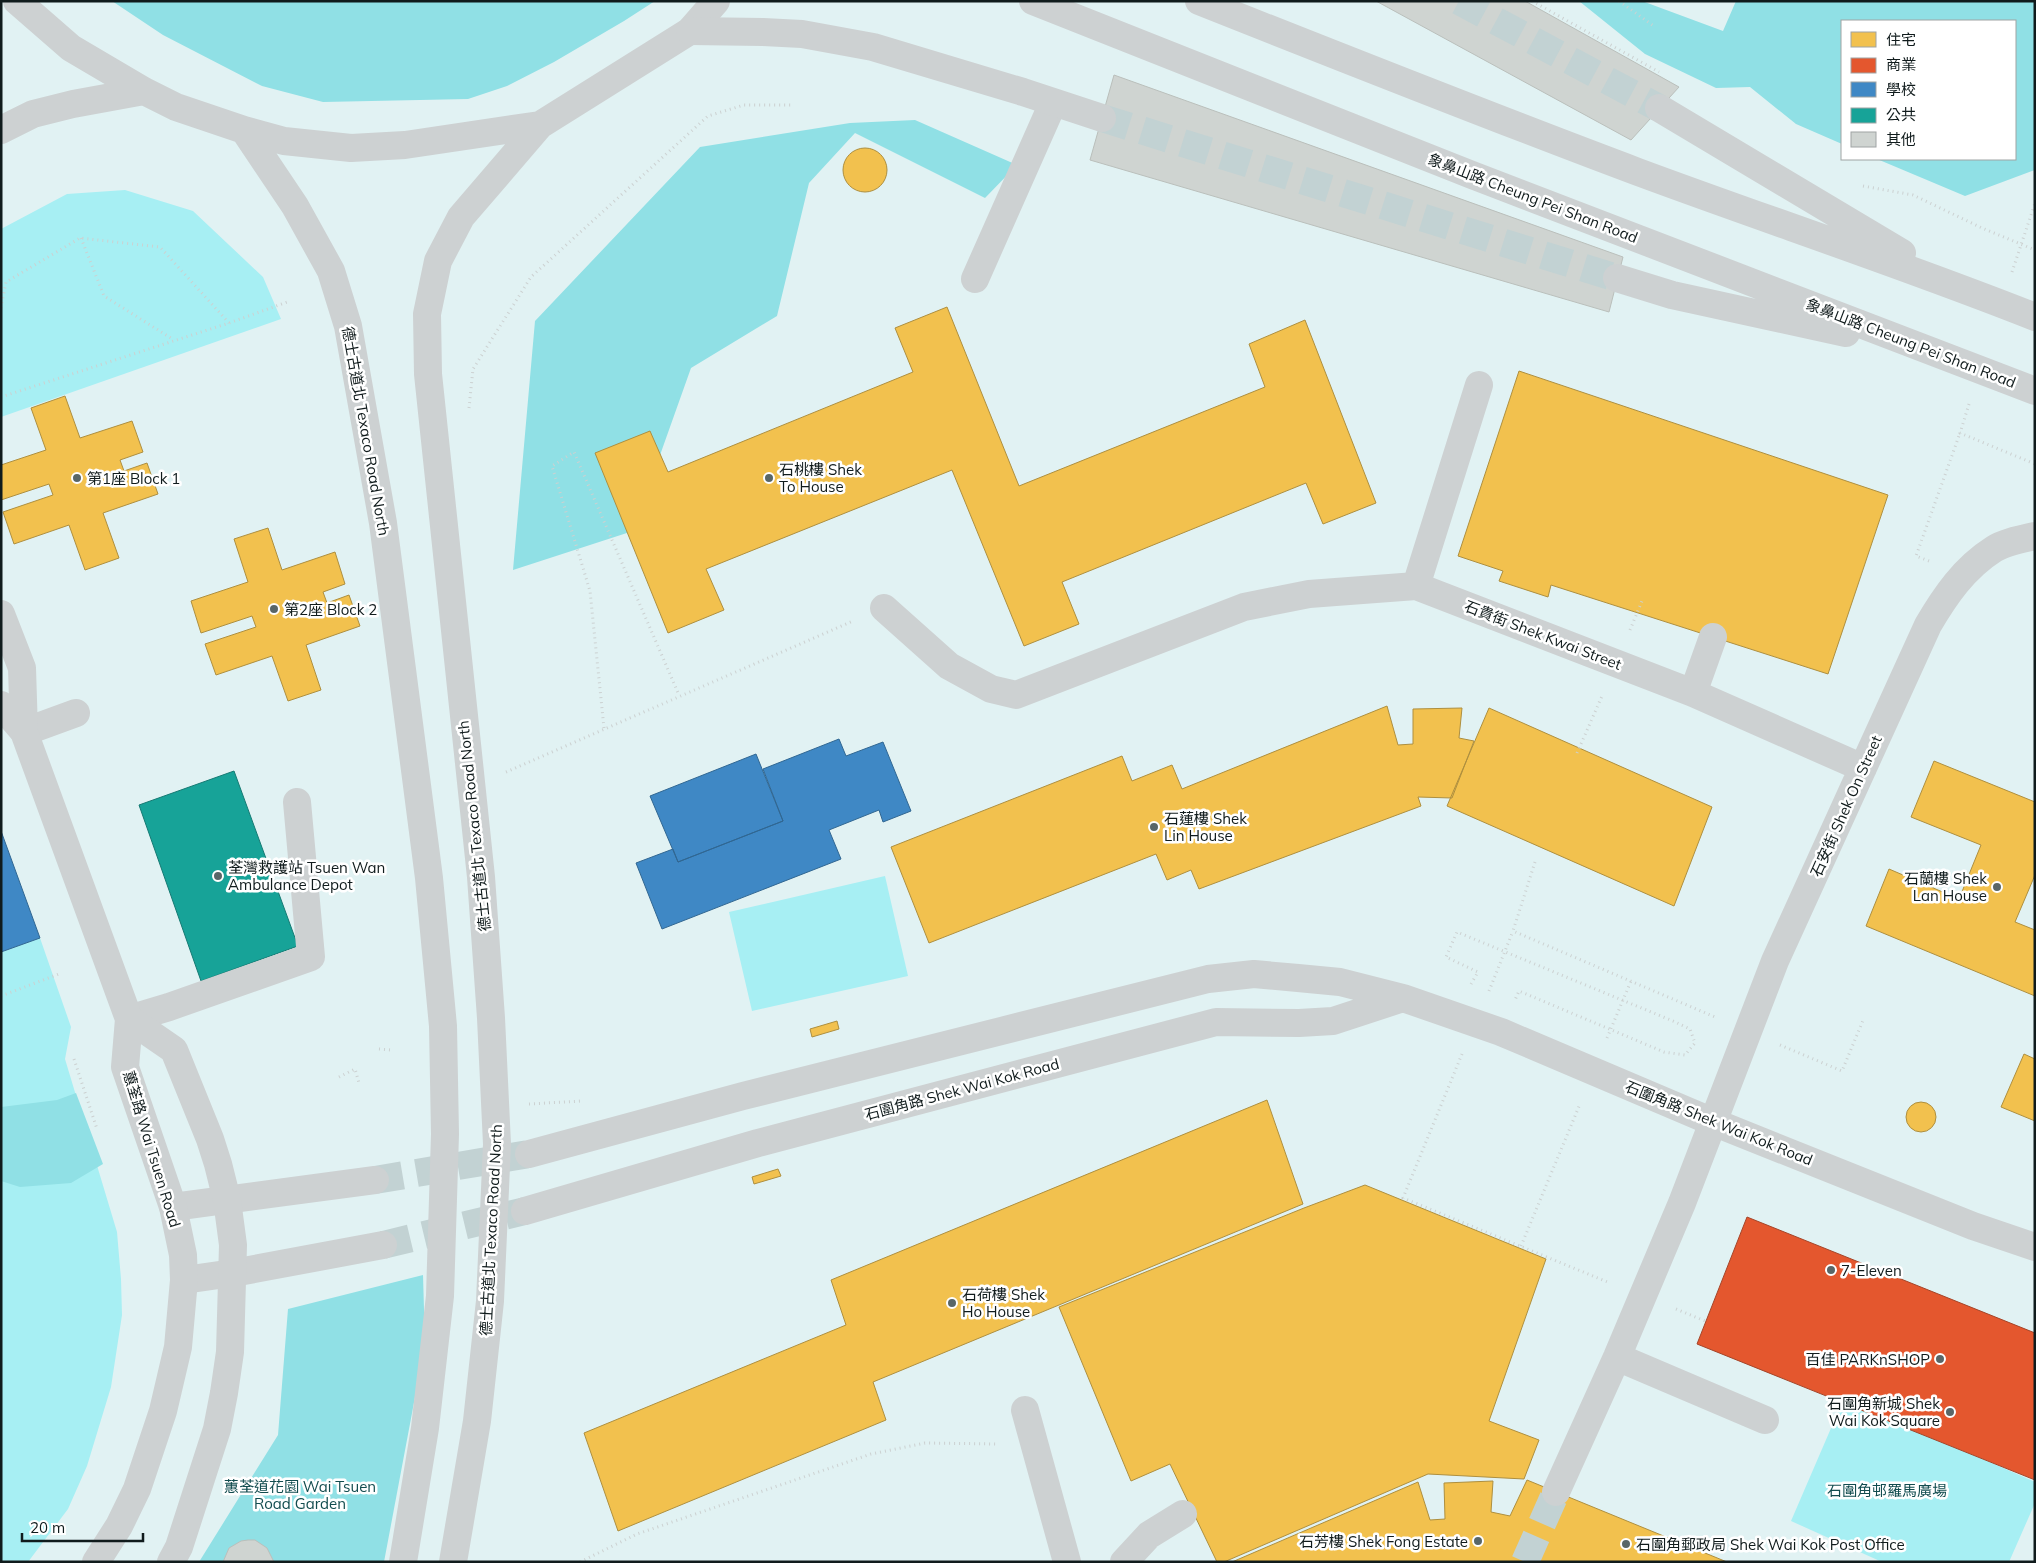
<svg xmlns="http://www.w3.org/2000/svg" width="2036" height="1563" viewBox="0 0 2036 1563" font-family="Mulish,'Noto Sans TC',sans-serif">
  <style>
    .green { fill: #a7eff3 }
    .forest { fill: #90e0e5 }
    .homes { fill: #f2c14e; stroke: #ae8f3f }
    .shops { fill: #e4572e; stroke: #a44529 }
    .schools { fill: #3f88c5; stroke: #316792 }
    .public { fill: #17a398; stroke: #157a73 }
    .building { fill: #cfd4d1; stroke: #babfbb }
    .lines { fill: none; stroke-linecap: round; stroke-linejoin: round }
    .minor-tunnel { stroke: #c2d2d3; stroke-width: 28; stroke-dasharray: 28 14; stroke-linecap: butt }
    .highway-tunnel { stroke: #c2d2d3; stroke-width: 28; stroke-dasharray: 28 14; stroke-linecap: butt }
    .path { stroke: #ccd1d1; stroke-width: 3; stroke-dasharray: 1 4; stroke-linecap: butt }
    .minor { stroke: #cdd1d2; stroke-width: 28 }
    .major { stroke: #cdd1d2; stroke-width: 28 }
    .highway { stroke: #cdd1d2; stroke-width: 28 }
    .poi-dot { fill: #596667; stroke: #fff; stroke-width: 2 }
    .labels { text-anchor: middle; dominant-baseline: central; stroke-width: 5; stroke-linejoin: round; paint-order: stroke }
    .street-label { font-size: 15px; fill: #101b1c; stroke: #fff }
    .poi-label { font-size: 15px; fill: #101b1c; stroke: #fff; text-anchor: start }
    .park-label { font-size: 15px; fill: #124c4f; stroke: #fff }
  </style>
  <rect width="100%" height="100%" fill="#e1f2f3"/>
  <!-- green -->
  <path class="green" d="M125 190 193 211 263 277 281 319 1 417V229L67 194Z
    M885 876 908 976 752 1011 729 912Z
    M40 938 71 1027 65 1059 117 1232 121 1279 122 1315 111 1387 87 1466 68 1509 28 1562H1V952Z
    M1844 1398 2035 1482V1503L2009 1562H1882L1791 1521Z"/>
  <!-- forest -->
  <path class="forest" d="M112 1H655L624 21 554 62 507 86 468 99 323 102 262 86 163 35Z
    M1579 1H1642L1723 31 1736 1H2035V170L1965 196 1877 159H2015V21H1842V144L1796 124 1750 87 1716 88 1645 54Z
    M915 120 1017 165 985 198 855 133 809 183 777 316 691 368 633 531 513 570 535 321 700 147 850 123Z
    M76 1093 103 1164 71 1183 20 1187 1 1181V1107L57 1100Z
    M423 1275 425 1344 384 1562H199L278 1435 288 1309Z"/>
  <!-- homes -->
  <path class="homes" d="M843 170a22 22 0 1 1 44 0a22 22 0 1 1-44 0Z
    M947 307 1019 486 1265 387 1249 344 1305 320 1376 503 1323 524 1306 483 1062 582 1079 624 1024 646 952 470 706 569 724 610 668 633 595 453 650 431 668 472 913 372 895 328Z
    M1519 371 1888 495 1828 674 1551 585 1548 597 1499 581 1503 571 1458 556Z
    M65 396 80 438 132 421 143 452 120 460 124 471 147 463 158 494 103 513 119 558 85 570 69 525 14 544 3 512 53 495 49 484 1 500V465L46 450 31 408Z
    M268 528 282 570 335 552 345 584 323 592 327 603 349 595 360 626 306 645 321 690 288 701 272 656 216 675 205 644 256 627 252 616 201 633 191 601 248 582 234 539Z
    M1387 706 1398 745 1413 744V709L1462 708 1459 738 1474 741 1452 798 1418 797 1421 806 1199 889 1191 870 1167 880 1156 854 929 943 891 847 1122 756 1132 781 1172 765 1182 789Z
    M1489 708 1712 807 1674 906 1447 806Z
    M1934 761 2035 802V875L2015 922 2035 930V996L1866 926 1889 869 1959 899 1981 845 1911 817Z
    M837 1021 839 1029 812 1037 810 1029Z
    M2024 1054 2035 1059V1121L2001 1107Z
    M1267 1100 1303 1204 873 1382 886 1420 618 1531 584 1433 846 1325 831 1280Z
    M1906 1117a15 15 0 1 1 30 0a15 15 0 1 1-30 0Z
    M778 1169 781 1176 754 1184 752 1177Z
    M1365 1185 1546 1259 1489 1421 1539 1440 1524 1479 1428 1474 1224 1562H1217L1170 1464 1131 1481 1059 1307 1304 1208Z
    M1527 1480 1727 1562H1232L1418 1482 1430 1520 1445 1519 1444 1483 1493 1481 1491 1512 1510 1516Z"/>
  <!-- shops -->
  <path class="shops" d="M1747 1217 2035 1333V1480L1697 1344Z"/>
  <!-- schools -->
  <path class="schools" d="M839 739 846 756 883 742 911 811 883 822 879 810 829 830 841 859 662 929 636 863 673 849 678 862 783 821 763 769Z
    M756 754 783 821 678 862 650 796Z
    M1 831 40 938 1 952Z"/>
  <!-- public -->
  <path class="public" d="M234 771 298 946 201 981 139 805Z"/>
  <!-- building -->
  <path class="building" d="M1376 1H1525L1679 87 1631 140Z
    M1114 75 1623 257 1609 312 1090 160Z
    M248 1540H255L267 1548 274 1562H223L229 1548 241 1541Z"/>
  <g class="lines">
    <!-- minor-tunnel -->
    <path class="minor-tunnel" d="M375 1180 529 1154
      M383 1245 525 1211
      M1525 1562 1556 1492"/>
    <!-- highway-tunnel -->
    <path class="highway-tunnel" d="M1459 1 1659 108
      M1102 118 1617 278"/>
    <!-- path -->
    <path class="path" d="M1532 1 1659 72
      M1619 1 1655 27
      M1863 186 1913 195 1982 228 2035 250
      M81 238 104 296 174 340
      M2012 272 2035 203
      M1 308 6 282 80 238 160 247 229 323
      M1 397 229 323 290 301
      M1969 404 1960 433 2035 464
      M469 408 473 369 531 277 708 116 744 105H791
      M1929 561 1916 556 1960 433
      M1630 630 1642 601
      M604 728 590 591 552 466 574 452 679 695
      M1577 753 1602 696
      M506 772 853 621
      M1535 862 1513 931 1715 1017
      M1471 984 1478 972 1446 957 1457 932 1673 1021 1690 1029 1695 1043 1685 1055 1664 1052 1519 991 1515 1000
      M1489 991 1513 931
      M1 996 59 974
      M1607 1038 1631 981
      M1780 1045 1842 1071 1864 1018
      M379 1049 391 1050
      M1462 1054 1403 1198 1610 1283
      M74 1059 97 1129
      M339 1077 355 1069 359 1083
      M529 1104 582 1101
      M1521 1246 1580 1104
      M1676 1309 1705 1321
      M580 1562 637 1534 871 1454 925 1443 998 1444"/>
    <!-- minor -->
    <path class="minor" d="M975 279 1053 103
      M1479 385 1416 586 1693 693 1863 768
      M884 608 949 666 991 689 1016 695 1244 607 1309 594 1416 586
      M1693 693 1713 637
      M24 732 76 713
      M129 1019 169 1007 311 957 297 802
      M529 1154 743 1096 1208 979 1254 974 1298 978 1340 982 1403 998 1501 1032 1713 1122 1973 1226 2035 1247
      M173 1207 375 1180
      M525 1211 758 1143 1216 1022 1299 1023 1333 1021 1403 998
      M184 1280 233 1273 383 1245
      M1617 1357 1765 1420
      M1025 1410 1067 1562
      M1556 1492 1617 1357 1682 1203 1775 961 1928 625C1945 596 1964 568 1994 549 2005 542 2022 539 2035 536
      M1124 1562 1149 1535 1183 1514"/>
    <!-- major -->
    <path class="major" d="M17 1 71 48 144 91 176 107 244 130 284 141 351 148 405 145 540 125 690 31 716 1
      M1 130 33 114 73 104 144 91
      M244 130 295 206 331 271 348 326 383 523 429 878 443 1026 445 1134 440 1296 425 1428 403 1562
      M1 614 22 668 24 732 129 1019 125 1067 173 1207 183 1255 184 1280 178 1347 163 1411 137 1489 119 1526 96 1562
      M1 705 24 732
      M129 1019 174 1050 210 1139 218 1164 227 1200 233 1245 230 1352 224 1393 217 1429 179 1547 171 1562
      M453 1562 477 1421 490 1301 497 1144 491 1018 481 877 428 374 427 314 438 261 461 217 540 125"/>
    <!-- highway -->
    <path class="highway" d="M1033 1 1472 175 2035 391
      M1199 1C1345 59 1491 117 1638 172 1770 221 1904 265 2035 317
      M690 31 763 32 802 34 873 47 1023 92 1102 118
      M1659 108 1902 253
      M1617 278 1672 295 1846 333"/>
  </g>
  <!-- markers -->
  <g class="poi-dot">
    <circle cx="77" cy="478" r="5"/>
    <circle cx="769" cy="478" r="5"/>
    <circle cx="274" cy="609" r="5"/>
    <circle cx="1154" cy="827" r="5"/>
    <circle cx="218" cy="876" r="5"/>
    <circle cx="1997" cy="887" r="5"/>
    <circle cx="1831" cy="1270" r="5"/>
    <circle cx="952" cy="1303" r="5"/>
    <circle cx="1940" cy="1359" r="5"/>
    <circle cx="1950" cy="1412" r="5"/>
    <circle cx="1478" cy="1541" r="5"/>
    <circle cx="1626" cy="1544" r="5"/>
  </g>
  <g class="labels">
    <!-- street labels -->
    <g class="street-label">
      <text transform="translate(1533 198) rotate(21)">象鼻山路 Cheung Pei Shan Road</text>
      <text transform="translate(1911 343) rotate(21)">象鼻山路 Cheung Pei Shan Road</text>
      <text transform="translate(366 431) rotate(80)">德士古道北 Texaco Road North</text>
      <text transform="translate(1543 635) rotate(21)">石貴街 Shek Kwai Street</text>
      <text transform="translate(1846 806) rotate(-66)">石安街 Shek On Street</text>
      <text transform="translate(474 826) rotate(-96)">德士古道北 Texaco Road North</text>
      <text transform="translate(962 1089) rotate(-15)">石圍角路 Shek Wai Kok Road</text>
      <text transform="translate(1719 1123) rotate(22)">石圍角路 Shek Wai Kok Road</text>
      <text transform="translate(152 1149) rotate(73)">蕙荃路 Wai Tsuen Road</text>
      <text transform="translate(491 1230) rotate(-87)">德士古道北 Texaco Road North</text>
    </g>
    <!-- poi labels -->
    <g class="poi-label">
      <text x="779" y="469">石桃樓 Shek<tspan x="779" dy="17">To House</tspan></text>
      <text x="87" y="478">第1座 Block 1</text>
      <text x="284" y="609">第2座 Block 2</text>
      <text x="1164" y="818">石蓮樓 Shek<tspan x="1164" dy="17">Lin House</tspan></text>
      <text x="228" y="867">荃灣救護站 Tsuen Wan<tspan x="228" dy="17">Ambulance Depot</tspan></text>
      <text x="1987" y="878" text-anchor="end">石蘭樓 Shek<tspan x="1987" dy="17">Lan House</tspan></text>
      <text x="1841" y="1270">7-Eleven</text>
      <text x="962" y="1294">石荷樓 Shek<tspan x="962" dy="17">Ho House</tspan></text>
      <text x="1930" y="1359" text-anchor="end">百佳 PARKnSHOP</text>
      <text x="1940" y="1403" text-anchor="end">石圍角新城 Shek<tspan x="1940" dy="17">Wai Kok Square</tspan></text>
      <text x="1468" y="1541" text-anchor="end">石芳樓 Shek Fong Estate</text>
      <text x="1636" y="1544">石圍角郵政局 Shek Wai Kok Post Office</text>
    </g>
    <!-- park labels -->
    <g class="park-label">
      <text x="300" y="1486">蕙荃道花園 Wai Tsuen<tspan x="300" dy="17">Road Garden</tspan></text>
      <text x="1887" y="1490">石圍角邨羅馬廣場</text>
    </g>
  </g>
  <!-- border -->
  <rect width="2036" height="1563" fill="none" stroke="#101b1c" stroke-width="5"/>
  <!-- legend -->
  <rect x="1841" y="20" width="175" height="140" fill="#ffffff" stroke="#9fa4a4"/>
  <rect x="1851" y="32" width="25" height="15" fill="#f2c14e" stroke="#9fa4a4"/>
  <text x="1886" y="45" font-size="15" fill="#101b1c">住宅</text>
  <rect x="1851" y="58" width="25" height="15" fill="#e4572e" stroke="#9fa4a4"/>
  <text x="1886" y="70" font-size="15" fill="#101b1c">商業</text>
  <rect x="1851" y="82" width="25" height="15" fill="#3f88c5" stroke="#9fa4a4"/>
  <text x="1886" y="95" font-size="15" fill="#101b1c">學校</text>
  <rect x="1851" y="108" width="25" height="15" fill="#17a398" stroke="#9fa4a4"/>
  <text x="1886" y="120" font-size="15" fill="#101b1c">公共</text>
  <rect x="1851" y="132" width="25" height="15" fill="#cfd4d1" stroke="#9fa4a4"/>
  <text x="1886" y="145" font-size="15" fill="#101b1c">其他</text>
  <!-- scale -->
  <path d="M22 1533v8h121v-8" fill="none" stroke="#101b1c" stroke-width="2.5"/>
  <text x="30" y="1533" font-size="15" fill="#101b1c" stroke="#ffffff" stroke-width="4" paint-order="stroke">20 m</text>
</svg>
